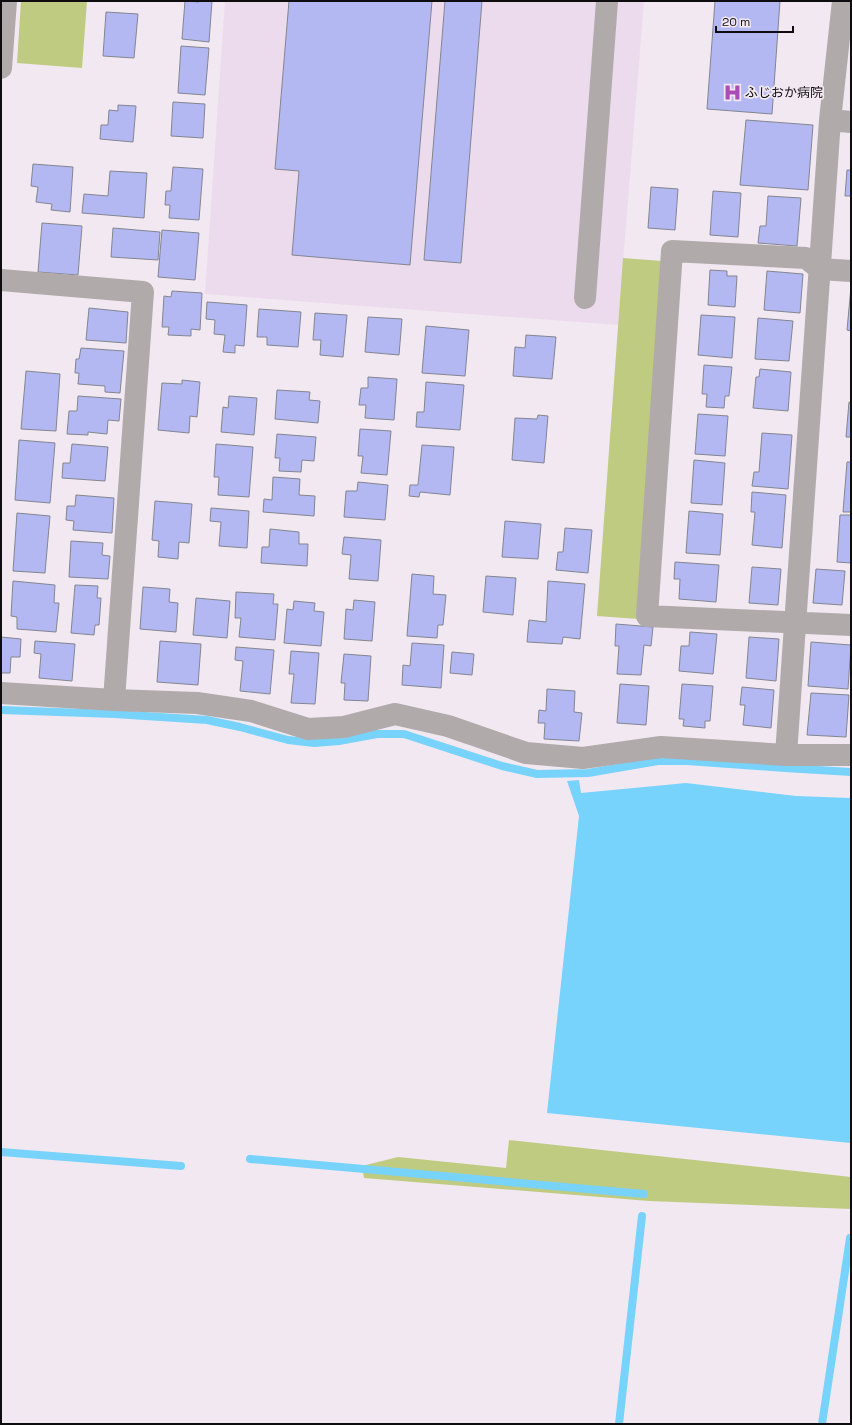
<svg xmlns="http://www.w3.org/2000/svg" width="852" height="1425" viewBox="0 0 852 1425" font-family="'Space Grotesk','Noto Sans JP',sans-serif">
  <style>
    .commercial { fill: #ecdbed }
    .green { fill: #bfcb81 }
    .water { fill: #78d3fc }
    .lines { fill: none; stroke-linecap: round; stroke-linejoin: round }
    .stream { stroke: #78d3fc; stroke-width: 8 }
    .building { fill: #b3b8f3; stroke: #838590 }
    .minor { stroke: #b0aaaa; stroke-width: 22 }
    .labels { text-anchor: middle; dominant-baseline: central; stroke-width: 3.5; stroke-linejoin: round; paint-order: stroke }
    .poi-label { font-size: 13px; fill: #0f0c0f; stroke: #f2e8f1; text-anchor: start }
  </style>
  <rect width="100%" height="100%" fill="#f2e8f1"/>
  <!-- commercial -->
  <path class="commercial" d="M225 1H644L618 325 205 294Z"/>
  <!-- green -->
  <path class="green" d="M21 1H87L82 68 17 63Z
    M623 258 662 261 638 619 597 616Z
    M509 1140 851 1177V1209L649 1201 364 1178 362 1166 398 1157 506 1168Z"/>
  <!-- water -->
  <path class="water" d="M579 780 581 793 686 783 796 796 851 798V1143L547 1113 579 816 567 781Z"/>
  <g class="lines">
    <!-- stream -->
    <path class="stream" d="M1 710 114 714 207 720 240 727 288 740 314 743 339 741 377 734H404L502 766 537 774 588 773 658 761H687L785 768 851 772
      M1 1152 181 1166
      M250 1159 644 1194
      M619 1424 642 1216
      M822 1424 850 1238"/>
  </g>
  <!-- building -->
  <path class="building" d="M185 1 199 2V1H212L209 42 182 39Z
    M289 1H432L410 265 292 255 299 171 275 169Z
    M445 1H482L461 263 424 260Z
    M715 1H780L772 114 707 109Z
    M106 12 138 14 134 58 103 56Z
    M181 46 209 48 205 95 178 93Z
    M173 102 205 104 203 138 171 136Z
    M118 105 136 106 133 142 100 139 101 125H108L109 110 118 111Z
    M746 120 813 125 808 190 740 185Z
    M33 164 73 167 70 212 51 210 52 204 36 202 38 187 31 186Z
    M173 167 203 169 199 220 169 218 170 205H165L166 191H171Z
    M847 170H851V196H845Z
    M110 171 147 173 144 218 82 213 84 194 108 196Z
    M651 187 678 189 675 230 648 228Z
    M713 191 741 193 738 237 710 235Z
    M768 196 801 198 797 246 758 243 760 226H766Z
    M42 223 82 226 78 275 38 272Z
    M113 228 160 232 158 260 111 257Z
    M162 230 199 233 195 280 158 277Z
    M710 270 727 271V276H737L735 307 708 305Z
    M767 271 803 274 800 313 764 310Z
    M851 287V331L847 330Z
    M172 291 202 293 200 330 191 329V336L168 335 169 327H162L164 296 171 297Z
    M207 302 247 305 244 346 235 345V353L223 352 225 335 214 334 215 320 206 319Z
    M89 308 128 312 126 343 86 340Z
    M259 309 301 312 298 347 267 345V337H257Z
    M315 313 347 315 343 357 320 355 321 340H313Z
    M701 315 735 317 732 358 698 355Z
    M368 317 402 319 399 355 365 352Z
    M758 318 793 321 789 361 755 359Z
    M426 326 469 330 465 376 422 373Z
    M526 335 556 337 552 379 513 376 515 347 525 348Z
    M81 348 124 351 120 393 105 392V386L78 384 79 373H75L76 359H79Z
    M704 365 732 367 729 396H725L724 408 706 407 707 394H702Z
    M760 369 791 372 788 411 753 408 756 377H759Z
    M26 371 60 374 56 431 21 429Z
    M368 377 397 379 394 420 365 418 366 405H359L361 388H368Z
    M182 380 200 382 197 417 190 416 189 433 158 430 162 383 182 384Z
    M426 382 464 385 460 430 416 427 417 412H424Z
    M277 390 310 392 309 400 320 401 318 423 275 419Z
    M78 396 121 399 119 421 108 420 107 434 88 432V435L67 434 69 411H77Z
    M229 396 257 398 254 435 221 432 223 407 228 408Z
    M849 402H851V437H846Z
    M698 414 728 416 725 456 695 454Z
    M538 415 548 416 544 463 512 460 515 418 537 419Z
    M360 429 391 431 387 475 361 473 363 456H358Z
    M762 433 792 435 788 489 752 486 754 472H759Z
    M277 434 316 437 314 461 302 460 301 472 279 471 280 458H275Z
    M19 440 55 443 50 503 15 500Z
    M72 444 108 447 105 481 62 478 63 463H70Z
    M216 444 253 447 249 497 218 495 219 477H214Z
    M422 445 454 447 450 495 420 492 419 497 409 496 410 485H418Z
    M694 460 725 463 722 505 691 503Z
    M847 462H851V512H843Z
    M273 477 300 479 299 495 315 496 314 516 263 512 264 499 272 500Z
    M358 482 388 485 385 520 344 517 346 491H357Z
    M752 492 786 495 782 548 752 545 755 512H751Z
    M76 495 114 498 112 533 73 530 74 521 66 520 67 506H75Z
    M155 501 192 504 189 543 179 542 178 559 158 557 159 541 152 540Z
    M211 508 249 511 247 548 219 546 221 522 210 521Z
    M689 511 723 514 720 555 686 553Z
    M17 513 50 516 45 573 13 571Z
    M840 515H851V563L837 562Z
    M505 521 541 524 538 559 502 557Z
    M565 528 592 530 588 573 556 570 558 552H563Z
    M270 529 299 532V544H308L307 566 261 563 262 547H269Z
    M344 537 381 540 378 581 349 579 351 555 342 554Z
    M71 541 103 543 102 555 110 556 108 579 69 577Z
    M675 562 719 565 716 602 679 599 680 579H674Z
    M752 567 781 569 778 605 749 603Z
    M816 569 845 571 842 605 813 603Z
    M412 574 434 576 433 594 446 595 443 625H438L437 638 407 636Z
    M486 576 516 578 513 615 483 612Z
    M13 581 55 585 54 603H59L56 632 17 629V617L11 616Z
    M548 581 585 584 580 639 563 637 562 644 527 642 529 620 546 622Z
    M75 585 98 586 97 598H101L99 625H95L94 635 71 633Z
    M143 587 170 589 169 602 178 603 176 632 140 629Z
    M236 592 274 594 273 604H278L275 640 239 637 241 618H235Z
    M196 598 230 601 227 638 193 635Z
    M354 600 375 602 372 641 344 639 346 609 353 610Z
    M294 601 315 603 314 611 324 612 321 646 284 643 287 609 293 610Z
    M616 624 653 627 651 646 644 645 641 675 617 674 619 646H615Z
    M690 632 717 634 713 674 679 671 681 646H689Z
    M1 637 21 639 20 657H11L10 673H1Z
    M749 637 779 639 776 681 746 678Z
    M35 641 75 644 72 681 39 678 41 654 34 653Z
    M160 641 201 644 198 685 157 682Z
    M811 642 851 645 848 689 808 686Z
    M412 643 444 645 441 688 402 685 403 665 410 666Z
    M236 647 274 650 270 694 240 691 243 661 235 660Z
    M291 651 319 653 315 704 291 703 294 674H289Z
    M452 652 474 654 472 675 450 673Z
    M344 654 371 656 368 701 344 700 345 683H341Z
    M620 684 649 686 646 725 617 723Z
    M682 684 713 686 710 721H705V728L683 726 684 719H679Z
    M742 687 774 690 771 728 743 725 745 705H740Z
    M547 689 575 691 574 712 582 713 579 741 544 739 545 723H538L539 710 546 711Z
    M811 693 849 695 846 737 807 735Z"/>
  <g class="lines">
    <!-- minor -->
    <path class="minor" d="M1 68 6 1
      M830 120 851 122
      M851 271 820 269 806 258 672 251 647 616 851 625
      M1 280 143 292 114 700
      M585 298 607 1
      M1 693 114 700 197 703 251 711 308 729 344 727 395 714 448 726 526 753 583 758 661 747 786 755H851
      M786 755 830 120 843 1"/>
  </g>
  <!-- icons -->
  <defs>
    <symbol id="hospital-bare" viewBox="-9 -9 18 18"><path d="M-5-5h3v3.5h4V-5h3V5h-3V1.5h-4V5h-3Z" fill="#ac4db7" stroke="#f2e8f1" stroke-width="2.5" paint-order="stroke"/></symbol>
  </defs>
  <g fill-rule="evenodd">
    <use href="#hospital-bare" x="720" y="80" width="25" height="25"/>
  </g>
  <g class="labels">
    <!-- poi labels -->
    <g class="poi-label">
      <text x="745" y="92">ふじおか病院</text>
    </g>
  </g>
  <!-- border -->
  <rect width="852" height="1425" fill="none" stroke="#0f0c0f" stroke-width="4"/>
  <!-- scale -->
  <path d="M716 26v6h77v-6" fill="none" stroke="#0f0c0f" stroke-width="2"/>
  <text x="722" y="26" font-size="12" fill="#0f0c0f" stroke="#f2e8f1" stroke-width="3" paint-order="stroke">20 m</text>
</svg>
